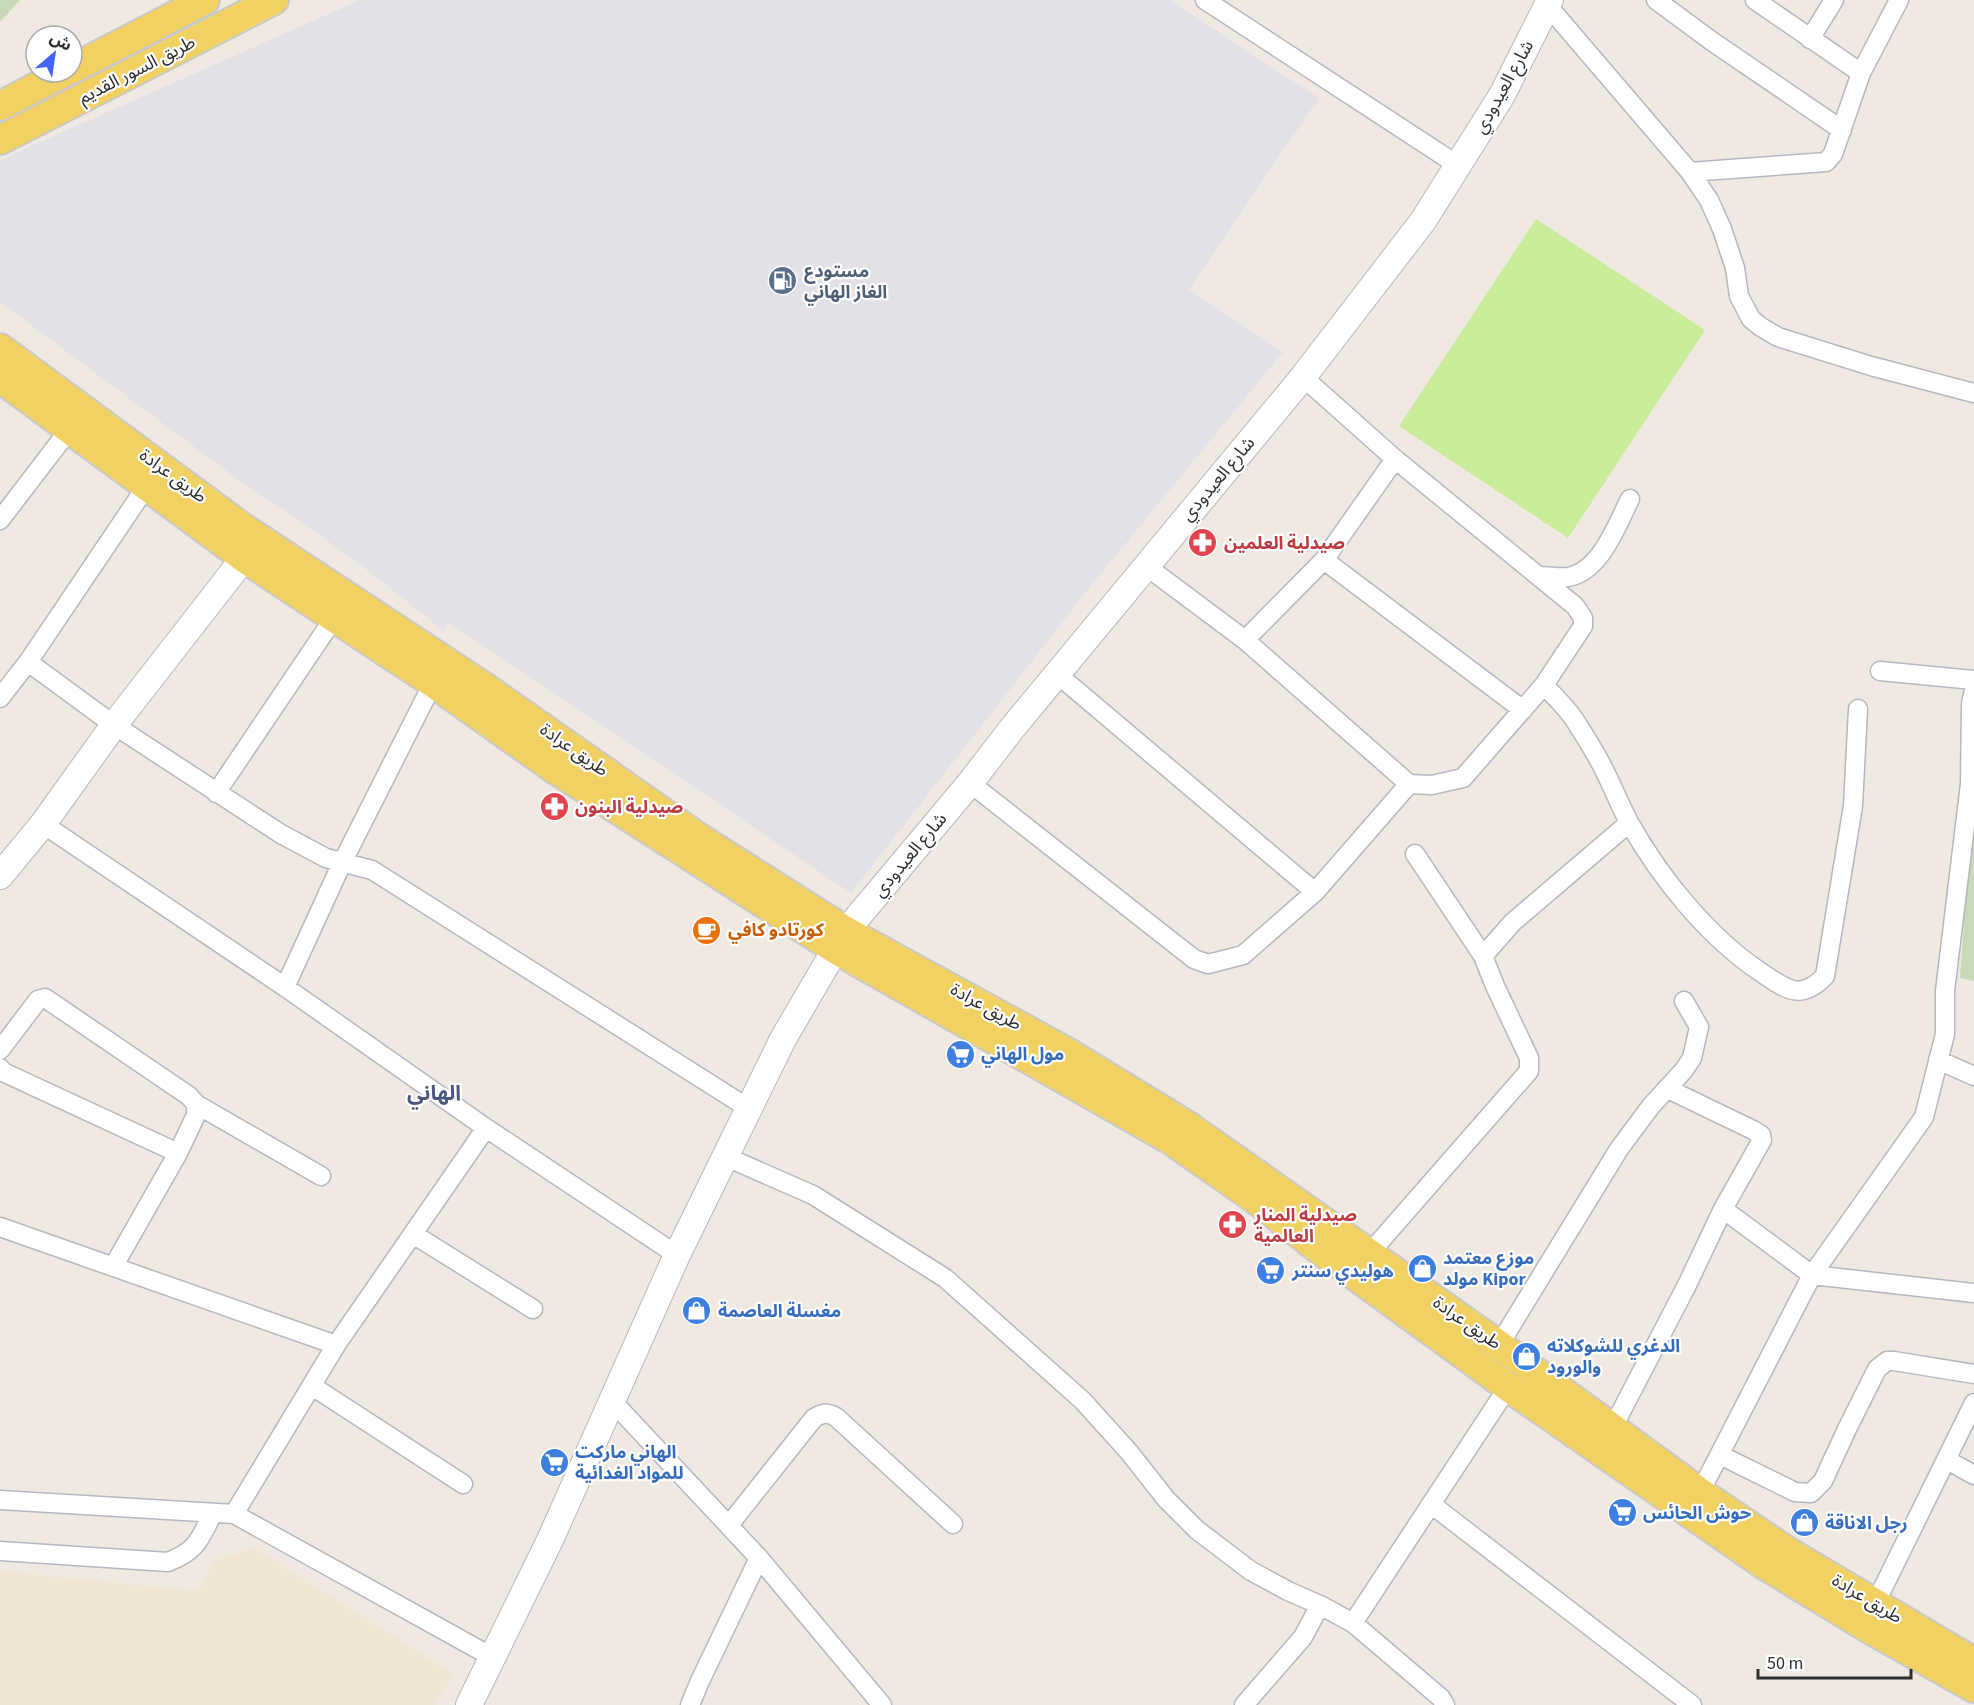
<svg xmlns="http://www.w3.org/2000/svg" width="1974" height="1705" viewBox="0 0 1974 1705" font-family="'Source Sans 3','Noto Sans Arabic',sans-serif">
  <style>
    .industrial { fill: #e3e1e8 }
    .education { fill: #f0e6d1 }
    .cemetery { fill: #c8d9b8 }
    .pitch { fill: #c9ec9a }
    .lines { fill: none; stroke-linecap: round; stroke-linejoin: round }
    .street-casing { stroke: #b4b7c1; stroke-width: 21 }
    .secondary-casing { stroke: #b4b7c1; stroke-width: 28 }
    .primary-casing { stroke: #c9c9c9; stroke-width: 32 }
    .street { stroke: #fff; stroke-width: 18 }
    .secondary { stroke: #fff; stroke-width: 26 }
    .primary { stroke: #f2d163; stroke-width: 28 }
    .labels { text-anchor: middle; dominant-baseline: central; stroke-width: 4.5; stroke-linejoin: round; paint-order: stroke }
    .street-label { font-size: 18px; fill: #2e2e2e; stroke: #fff }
    .service-label { font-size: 18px; font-weight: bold; fill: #4e5e75; stroke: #fff; text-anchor: start }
    .health-label { font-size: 18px; font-weight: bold; fill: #be3a42; stroke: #fff; text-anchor: start }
    .food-label { font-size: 18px; font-weight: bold; fill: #c56008; stroke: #fff; text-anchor: start }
    .shop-label { font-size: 18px; font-weight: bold; fill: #366cbe; stroke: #fff; text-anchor: start }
    .quarter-label { font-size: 21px; font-weight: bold; fill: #4d5680; stroke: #fff }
  </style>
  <rect width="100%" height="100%" fill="#efe9e1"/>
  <!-- industrial -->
  <path class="industrial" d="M360 0H1170L1319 98 1189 289 1283 352 1085 593 851 893 448 622 444 631 366 569 282 508 256 493 0 302V160Z"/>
  <!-- education -->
  <path class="education" d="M254 1548 453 1674 434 1705H0V1571L197 1591 216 1560Z"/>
  <!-- cemetery -->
  <path class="cemetery" d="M0 0H20L0 22Z
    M1974 781V981L1960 978Z"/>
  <!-- pitch -->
  <path class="pitch" d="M1536 219 1705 330 1568 538 1399 426Z"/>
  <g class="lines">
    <defs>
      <path id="street" d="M1205 0 1459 166
        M1656 0 1713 42 1842 130
        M1755 0 1861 73
        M1548 6 1690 172 1709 200 1722 229 1735 268 1739 296 1751 319 1761 327 1778 337 1871 366 1974 393
        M1810 39 1834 0
        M1690 172 1826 162 1833 154 1861 73 1899 0
        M1303 377 1395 459 1575 606 1583 618V626L1544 685C1554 696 1566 707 1574 719 1583 733 1592 747 1600 762 1611 782 1619 804 1630 824 1661 879 1709 938 1762 973 1787 990 1801 1001 1825 976L1853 806 1858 709
        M0 520 69 430
        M1324 560 1523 710
        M1146 566 1245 640 1324 560 1395 459
        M1540 576C1549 576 1559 578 1568 577 1600 572 1617 525 1630 499
        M1245 640 1409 784 1432 785 1463 778 1544 685
        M28 662 114 725 281 834 326 858 372 870 748 1108
        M1880 671 1974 680
        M1057 674 1315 892
        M0 698 28 662 146 487
        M970 783 1194 959 1208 964 1243 955 1315 892 1409 784
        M216 793 334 618
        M43 824 285 987 342 863 433 683
        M1415 854 1483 956
        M285 987 486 1128
        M0 1050 38 1000 45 998 189 1096 196 1104V1115L178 1153 113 1267
        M1938 1060 1974 1076
        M0 1068 3 1072 178 1153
        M196 1104 321 1176
        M724 1156 813 1195 945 1278 1083 1401 1129 1452 1166 1499 1197 1530 1251 1571 1288 1591 1320 1605 1353 1623 1441 1698 1445 1705
        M1723 1209 1812 1275 1974 1293
        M0 1227 336 1345
        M413 1234 533 1309
        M1368 1255 1529 1071V1058L1495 986 1483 956 1513 922 1629 823
        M1499 1345 1619 1149 1651 1106 1684 1070 1692 1058 1699 1027 1684 1001
        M312 1386 463 1484
        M612 1401 759 1558 882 1705
        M1613 1427 1687 1285 1723 1209 1762 1140 1761 1135 1753 1130 1668 1089
        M1720 1455 1795 1492 1811 1493 1823 1481 1847 1429 1877 1369 1887 1361H1894L1974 1374
        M1947 1460 1974 1475
        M0 1500 234 1514 336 1345 486 1128 677 1255
        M1695 1502 1812 1275 1924 1117 1945 1034V991L1970 784 1971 704 1974 690
        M1431 1504 1692 1705
        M234 1514 492 1657
        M729 1525 814 1418C823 1413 827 1412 836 1417L953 1524
        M0 1551 168 1562C198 1550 199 1540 213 1513
        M1875 1604 1974 1403
        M1353 1623 1508 1387
        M690 1705 700 1681 759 1558
        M1244 1705 1303 1637 1320 1605"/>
      <path id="secondary" d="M0 876 43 824 114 725 244 558
        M469 1705 550 1540 677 1255 783 1039 846 931 970 783 1014 726 1303 377 1423 221 1502 95 1550 0"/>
      <path id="primary" d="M72 69 205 0
        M0 106 65 72
        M0 140 274 0
        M0 348 242 527 486 688 701 839 846 931 1067 1052 1188 1126 1499 1345 1701 1493 1787 1551 1974 1662
        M0 378 244 558 433 683 553 768 835 949 1169 1139 1255 1199 1317 1248 1508 1387 1763 1564 1868 1628 1974 1688"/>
    </defs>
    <!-- street casing -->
    <use href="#street" class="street-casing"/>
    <!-- secondary casing -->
    <use href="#secondary" class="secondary-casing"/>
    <!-- primary casing -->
    <use href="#primary" class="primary-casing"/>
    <!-- street -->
    <use href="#street" class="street"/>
    <!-- secondary -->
    <use href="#secondary" class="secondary"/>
    <!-- primary -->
    <use href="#primary" class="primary"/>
  </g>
  <!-- icons -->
  <defs>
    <symbol id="fuel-disc" viewBox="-11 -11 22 22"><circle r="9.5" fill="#5c6f8a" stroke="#fff"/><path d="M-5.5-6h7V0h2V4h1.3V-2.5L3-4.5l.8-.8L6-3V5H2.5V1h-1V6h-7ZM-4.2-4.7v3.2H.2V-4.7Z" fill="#fff"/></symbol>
    <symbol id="pharmacy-disc" viewBox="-11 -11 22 22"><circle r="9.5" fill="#e0444e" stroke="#fff"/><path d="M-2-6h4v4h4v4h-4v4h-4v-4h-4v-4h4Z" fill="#fff"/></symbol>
    <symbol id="cafe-disc" viewBox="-11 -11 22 22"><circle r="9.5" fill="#e8710a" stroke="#fff"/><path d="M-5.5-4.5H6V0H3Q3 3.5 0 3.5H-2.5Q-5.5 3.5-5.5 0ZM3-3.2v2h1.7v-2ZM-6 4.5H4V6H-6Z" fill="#fff"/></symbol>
    <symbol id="supermarket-disc" viewBox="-11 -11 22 22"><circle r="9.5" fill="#3f7fe0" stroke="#fff"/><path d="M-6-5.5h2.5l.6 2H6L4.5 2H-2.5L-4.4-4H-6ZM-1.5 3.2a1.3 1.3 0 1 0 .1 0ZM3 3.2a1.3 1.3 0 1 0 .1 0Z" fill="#fff"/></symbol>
    <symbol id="shop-disc" viewBox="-11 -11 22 22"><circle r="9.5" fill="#3f7fe0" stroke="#fff"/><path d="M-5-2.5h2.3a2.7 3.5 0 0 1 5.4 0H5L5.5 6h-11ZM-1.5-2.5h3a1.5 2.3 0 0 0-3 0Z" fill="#fff"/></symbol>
  </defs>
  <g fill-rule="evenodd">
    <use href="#fuel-disc" x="766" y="264" width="33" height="33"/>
    <use href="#pharmacy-disc" x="1186" y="526" width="33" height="33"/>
    <use href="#pharmacy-disc" x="538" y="790" width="33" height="33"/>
    <use href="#cafe-disc" x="690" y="914" width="33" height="33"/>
    <use href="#supermarket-disc" x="944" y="1038" width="33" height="33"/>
    <use href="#pharmacy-disc" x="1216" y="1208" width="33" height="33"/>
    <use href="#shop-disc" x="1406" y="1252" width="33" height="33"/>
    <use href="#supermarket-disc" x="1254" y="1254" width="33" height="33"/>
    <use href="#shop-disc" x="680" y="1294" width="33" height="33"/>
    <use href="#shop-disc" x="1510" y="1340" width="33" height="33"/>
    <use href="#supermarket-disc" x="538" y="1446" width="33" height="33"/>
    <use href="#supermarket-disc" x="1606" y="1496" width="33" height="33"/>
    <use href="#shop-disc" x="1788" y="1506" width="33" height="33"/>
  </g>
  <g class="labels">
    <!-- street labels -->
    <g class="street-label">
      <text transform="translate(137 70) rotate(-27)">طريق السور القديم</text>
      <text transform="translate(1504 87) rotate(-61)">شارع العيدودي</text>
      <text transform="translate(173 476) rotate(36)">طريق عرادة</text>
      <text transform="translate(1218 479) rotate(-50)">شارع العيدودي</text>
      <text transform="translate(574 750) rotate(35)">طريق عرادة</text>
      <text transform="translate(910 855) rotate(-50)">شارع العيدودي</text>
      <text transform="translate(986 1007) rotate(29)">طريق عرادة</text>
      <text transform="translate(1467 1323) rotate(35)">طريق عرادة</text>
      <text transform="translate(1867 1599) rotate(31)">طريق عرادة</text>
    </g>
    <!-- service labels -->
    <g class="service-label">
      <text x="804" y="271">مستودع<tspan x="804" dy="21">الغاز الهاني</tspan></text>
    </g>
    <!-- health labels -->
    <g class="health-label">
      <text x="1224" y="543">صيدلية العلمين</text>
      <text x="575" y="807">صيدلية البنون</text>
      <text x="1254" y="1215">صيدلية المنار<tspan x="1254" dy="21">العالمية</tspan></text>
    </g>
    <!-- food labels -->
    <g class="food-label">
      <text x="728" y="930">كورتادو كافي</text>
    </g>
    <!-- shop labels -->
    <g class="shop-label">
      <text x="981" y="1054">مول الهاني</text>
      <text x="1443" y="1258">موزع معتمد<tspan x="1443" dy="21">مولد Kipor</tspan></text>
      <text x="1292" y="1271">هوليدي سنتر</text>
      <text x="718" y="1311">مغسلة العاصمة</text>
      <text x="1547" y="1346">الدغري للشوكلاته<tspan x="1547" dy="21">والورود</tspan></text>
      <text x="575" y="1452">الهاني ماركت<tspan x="575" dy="21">للمواد الغدائية</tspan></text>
      <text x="1643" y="1513">حوش الحائس</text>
      <text x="1825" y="1523">رجل الاناقة</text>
    </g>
    <!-- quarter labels -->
    <g class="quarter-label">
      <text x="434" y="1093">الهاني</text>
    </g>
  </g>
  <!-- north arrow -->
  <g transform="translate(54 54) rotate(29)"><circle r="28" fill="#ffffff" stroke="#ababab" stroke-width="1.5"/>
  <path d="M0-4.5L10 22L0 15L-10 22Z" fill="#4264fb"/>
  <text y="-9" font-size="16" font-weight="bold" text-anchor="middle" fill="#2e2e2e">ش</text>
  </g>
  <!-- scale -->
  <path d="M1758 1669v9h153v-9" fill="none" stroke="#2e2e2e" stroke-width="3"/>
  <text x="1767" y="1669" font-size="18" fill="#2e2e2e" stroke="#ffffff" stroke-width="4.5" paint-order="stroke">50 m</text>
</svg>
